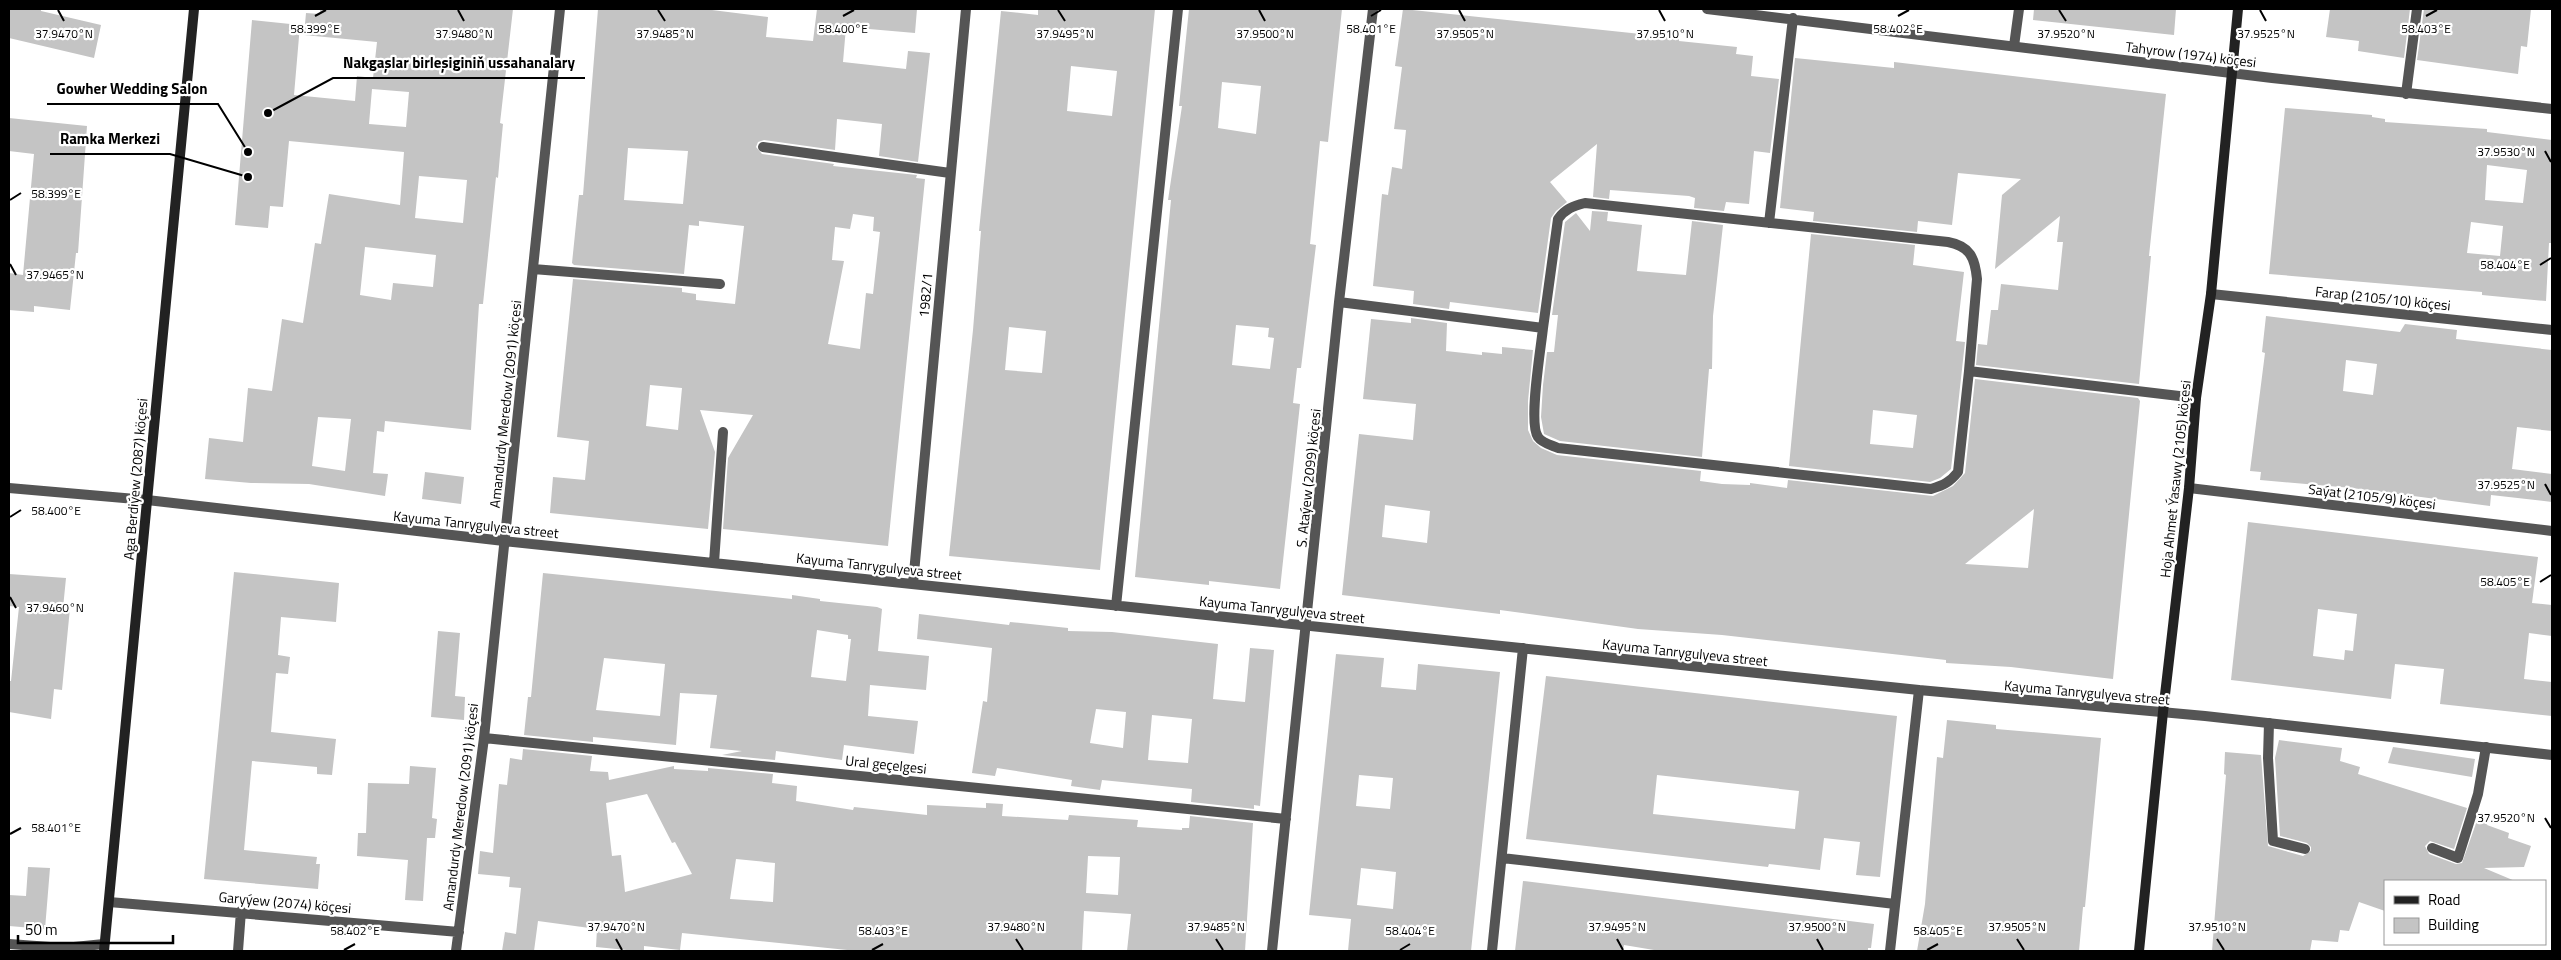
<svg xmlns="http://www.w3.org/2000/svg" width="2561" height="960" viewBox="0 0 2561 960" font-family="'Titillium Web',sans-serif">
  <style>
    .building { fill: #c4c4c4; fill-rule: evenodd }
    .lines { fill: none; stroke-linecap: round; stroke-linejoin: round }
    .lane { stroke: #555; stroke-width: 10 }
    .street { stroke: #555; stroke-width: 10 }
    .secondary { stroke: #222; stroke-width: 10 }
    .ticks { fill: none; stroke: #000; stroke-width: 2 }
    .labels { text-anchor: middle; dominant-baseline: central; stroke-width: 4.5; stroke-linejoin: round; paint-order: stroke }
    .street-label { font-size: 14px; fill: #000; stroke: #fff }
    .ticks-label { font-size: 12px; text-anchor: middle; fill: #000; stroke: #fff; stroke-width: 4.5; stroke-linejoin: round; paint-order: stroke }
    .leader { fill: none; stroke: #000; stroke-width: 2 }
    .callout-dot { fill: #000; stroke: #fff; stroke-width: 2 }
    .callout-label { font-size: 15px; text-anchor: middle; font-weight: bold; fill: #000; stroke: #fff; stroke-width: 4.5; stroke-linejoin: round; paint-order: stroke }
  </style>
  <rect width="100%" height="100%" fill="#fff"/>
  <!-- building -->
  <path class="building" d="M9 9H41V11L101 25 94 58 9 38Z
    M320 9H513L500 123 503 124 500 155 498 178 496 177 483 304H479L471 430 385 421 384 432 377 431 373 473 388 474 385 496 309 484 251 483 205 479 209 438 243 442 248 388 272 391 282 319 303 323 315 243 321 244 329 194 400 205 404 152 289 141 283 207 270 206 268 228 235 225 252 20 300 25 294 95 355 101 357 76 373 78 377 42 304 35 306 13 320 14ZM372 89 409 92 406 127 369 124ZM419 176 467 180 463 223 415 218ZM365 247 436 255 433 287 393 283 391 300 360 295ZM318 417 351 419 345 471 312 466Z
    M598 9H704L768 17 766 37 813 41 817 9H917L915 33 846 27 843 62 906 69 908 51 930 53 918 162 879 156 882 124 837 119 835 150 764 140 758 142 756 147 762 154 834 164 833 166 917 175 916 178 925 179 888 546 723 529 728 458 753 415 700 410 715 452 708 529 550 513 553 477 585 480 589 441 557 437 573 279 682 288V292L696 294V300L735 304 744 226 699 221V226L689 225 684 274 574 265 572 263 579 195H583ZM628 148 688 151 683 204 624 200ZM853 214 874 217 873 231 880 232 873 294 866 293 860 349 828 344 844 261 832 260 835 227 850 229ZM650 385 682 388 678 430 646 426Z
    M1038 9H1155L1100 570 949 556 973 330 981 231H979L1001 11 1038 15ZM1071 66 1117 71 1112 116 1067 111ZM1009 327 1046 331 1042 373 1005 370Z
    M1189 9H1342L1328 142 1320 141 1310 244 1316 245 1301 368H1297L1293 403 1300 404 1280 589 1209 581V585L1135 577 1171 200H1168L1182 106H1179ZM1222 82 1261 86 1256 134 1218 128ZM1236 325 1269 328 1268 337 1274 338 1270 369 1232 365Z
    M1403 9 1679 38V41L1737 47 1736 54 1753 56 1751 76 1779 79 1770 153 1754 151 1749 204 1726 202 1724 211 1694 208 1695 198 1689 196 1610 190 1609 199 1593 197 1597 144 1550 182 1567 202 1556 211 1551 218 1538 313 1450 302 1449 309 1413 304 1414 291 1373 286 1382 194 1388 195 1392 167 1402 169 1406 130 1394 129 1402 67 1395 66Z
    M2034 9H2176L2174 35 2033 20Z
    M2330 9H2410L2404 58 2358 51 2359 41 2326 37Z
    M2424 9H2531L2527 47 2521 46 2518 74 2417 60Z
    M1795 58 1894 68V62L2166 94 2149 256H2151L2139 384 1976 365 1978 344 1987 345 1991 310H1998L2001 284 2058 290 2063 242H2057L2060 216 1995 269 2002 195 2021 179 1958 173 1952 225 1918 221 1917 232 1813 221 1814 212 1780 208Z
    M2285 108 2372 115V117L2385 119V122L2487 129V132L2552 140V234L2551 243H2549L2546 301 2482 295V292L2269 274ZM2487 165 2527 170 2523 203 2485 200ZM2471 222 2503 226 2500 256 2467 253Z
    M9 118 87 126 78 253H76L70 310 34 306V312L9 310V273L23 275 34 154 9 151Z
    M1592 211 1608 212 1607 221 1642 225 1637 271 1686 275 1692 221 1723 225 1713 316 1712 369H1709L1702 457 1560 441 1544 434 1541 417 1543 385 1547 352H1554L1558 315H1552L1565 222 1576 213 1590 231Z
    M1811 234 1915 245 1913 265 1964 272 1956 341 1965 342 1951 469 1940 478 1930 482 1789 466ZM1873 410 1917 415 1913 448 1870 444Z
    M2266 316 2400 332 2405 324 2457 330 2456 339 2552 350V431L2517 427 2512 469 2552 474V502L2491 495 2490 506 2352 488 2260 480 2261 472 2250 471 2265 353 2262 352ZM2346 360 2377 364 2373 395 2343 391Z
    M1411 318 1447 323 1446 351 1482 355V352L1502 354V347L1533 350 1528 401V430L1533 441 1541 448 1557 455 1701 471 1700 481 1722 484 1750 485V483L1787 488 1788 480 1933 496 1953 486 1965 473 1975 379 2138 398 2140 401 2113 679 2011 667 1946 663V660L1722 635 1638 629 1500 610V614L1342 595 1359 434 1413 440 1416 404 1363 399 1371 319 1411 323ZM1385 505 1430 511 1427 543 1382 537ZM2034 509 2028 568 1965 564Z
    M425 472 464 477 461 504 422 499Z
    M2248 522 2538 557 2532 603 2552 605V636L2529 633 2524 679 2552 682V716L2440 704 2444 669 2395 664 2391 699 2231 680ZM2318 609 2357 614 2353 651 2345 650 2344 660 2313 656Z
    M234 572 339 583 336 622 281 617 278 655 290 657 288 674 276 673 271 732 336 739 332 775 317 774V767L252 761 244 850 317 857 316 864H320L318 889 204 879Z
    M543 573 792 599V595L820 599V601L877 607 882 609 878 651 929 656 926 690 870 685 868 716 918 721 914 754 844 745 842 760 776 751 775 760 722 755 742 751 710 748 717 695 680 693 676 745 593 737V742L524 735 528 697H531ZM817 630 848 635V639H851L846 681 811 677ZM604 658 665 664 660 716 596 710Z
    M9 574 66 578 63 608H70L62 690 54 689 51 719 9 712V681H11L19 607 9 606Z
    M919 614 1009 625 1010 622 1068 628V631L1112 632 1218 644 1213 699 1245 702 1250 648 1274 650 1260 806 1254 805V809L1191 802 1192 789 1102 780 1100 790 1071 786 1072 780 997 768 995 776 972 773 983 701 987 702 992 648 917 639ZM1096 709 1126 712 1123 748 1090 743ZM1152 715 1192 719 1188 763 1148 760Z
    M438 631 460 633 455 696 465 697 464 720 431 717Z
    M1336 654 1384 658 1381 687 1416 690 1418 664 1500 672 1471 951H1348L1351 919 1309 915ZM1359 775 1393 778 1390 809 1356 806ZM1361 868 1396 872 1393 909 1357 905Z
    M1546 676 1897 716 1880 877 1856 875 1860 842 1824 838 1820 870 1769 864 1768 867 1526 839ZM1657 775 1799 791 1795 829 1653 814Z
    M1947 720 1996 725V729L2101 738 2085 907H2083L2079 951H1917L1925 904 1937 757 1943 758Z
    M2279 740 2342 748 2340 761 2360 767 2358 774 2467 808 2454 849 2430 841 2425 846 2429 854 2456 864 2462 863 2480 812 2490 815 2487 825 2509 833 2508 838 2531 846 2524 867 2484 868 2515 881H2385V911L2359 902 2349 931 2340 930 2338 942 2312 940 2310 951H2212L2226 775 2224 774 2225 752 2261 755 2268 846 2303 856 2311 851V847L2307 843 2280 836 2275 758Z
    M2393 747 2475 759 2472 777 2388 763Z
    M523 749 592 756 590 771 608 772 609 780 674 766V769L708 771V768L773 774 772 783 797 786 796 801 853 810 854 807 927 815V805L986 808V803L1003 804 1002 816 1068 820 1069 815 1138 820 1137 827 1182 830V828H1189L1190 816 1253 823 1245 951H1127L1131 914 1084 911 1082 951H857L682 933 680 950 644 946V951H637L596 947 597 929 538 921 534 951H502L505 932 516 934 521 888 509 887 510 877 478 874 480 851 493 853 499 784 507 785 510 758 522 760ZM647 794 672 843 675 842 692 874 625 892 621 855 612 856 606 803ZM1088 856 1120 857 1118 895 1086 893ZM736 859 775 863 773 902 730 899Z
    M410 766 436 768 432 818 437 819 435 838H427L423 901 405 900 408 860 357 856 358 833H366L368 783 409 784Z
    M28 867 50 868 45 929 9 926V895L26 896Z
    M1523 881 1874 924 1871 948H1868V951H1660L1624 945 1623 951H1515Z"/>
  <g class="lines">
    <!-- lane -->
    <path class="lane" d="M2269 723 2268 758 2273 841 2305 849
      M2432 848 2458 858 2478 794 2486 747"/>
    <!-- street -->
    <path class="street" d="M1707 9 2272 78 2552 109
      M2014 46 2019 9
      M2406 94 2417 9
      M763 147 950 173
      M1769 223 1793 18
      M533 269 720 284
      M2211 294 2552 330
      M1339 302 1543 328 1558 219C1565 209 1573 206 1585 203L1948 242C1970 246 1975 258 1977 279L1969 371 2196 398
      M1543 328C1541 348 1528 423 1538 437 1542 443 1551 445 1558 448L1931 489C1944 485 1950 482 1958 472L1969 371
      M9 488 147 500 504 541 1919 690 2205 716 2552 755
      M2189 488 2552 531
      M714 563 723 432
      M913 584 966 9
      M1116 606 1178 9
      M484 738 1286 819
      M1502 858 1895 904
      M109 902 459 932
      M9 944 64 948 104 944
      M238 951 241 911
      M456 951 484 738 560 9
      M1272 951 1339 302 1373 9
      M1492 951 1523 648
      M1890 951 1919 690"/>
    <!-- secondary -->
    <path class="secondary" d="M104 951 194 9
      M2139 951 2163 712 2189 488 2196 398 2211 294 2238 9"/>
  </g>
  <!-- ticks -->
  <path class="ticks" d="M58 10 64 21M458 10 464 21M658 10 665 21M1058 10 1065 21M1259 10 1265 21M1459 10 1465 21M1659 10 1665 21M2059 10 2066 21M2260 10 2266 21M315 16 326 10M843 16 854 10M1371 16 1381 10M1898 16 1909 10M2426 16 2437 10M2545 151 2551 162M10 200 21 193M10 264 16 275M2540 265 2551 258M2545 484 2551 495M10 517 21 510M2540 582 2551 575M10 597 16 608M2545 818 2551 828M10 834 21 828M616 939 622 950M1016 939 1023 950M1216 939 1223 950M1617 939 1623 950M1817 939 1823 950M2017 939 2024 950M2217 939 2224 950M344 950 355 944M872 950 883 944M1400 950 1410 944M1927 950 1938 944"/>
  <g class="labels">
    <!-- street labels -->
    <g class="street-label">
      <text transform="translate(2191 54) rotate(7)">Tahyrow (1974) köçesi</text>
      <text transform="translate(925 295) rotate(-85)">1982/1</text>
      <text transform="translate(2383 298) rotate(6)">Farap (2105/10) köçesi</text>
      <text transform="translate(505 404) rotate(-84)">Amandurdy Meredow (2091) köçesi</text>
      <text transform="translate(1308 478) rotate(-84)">S. Ataýew (2099) köçesi</text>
      <text transform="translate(135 479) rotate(-85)">Aga Berdiýew (2087) köçesi</text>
      <text transform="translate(2175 479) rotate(-84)">Hoja Ahmet Ýasawy (2105) köçesi</text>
      <text transform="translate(2372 496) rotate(7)">Saýat (2105/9) köçesi</text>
      <text transform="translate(476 524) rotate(6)">Kayuma Tanrygulyeva street</text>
      <text transform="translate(879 566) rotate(6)">Kayuma Tanrygulyeva street</text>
      <text transform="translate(1282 609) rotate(6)">Kayuma Tanrygulyeva street</text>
      <text transform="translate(1685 652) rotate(6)">Kayuma Tanrygulyeva street</text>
      <text transform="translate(2087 692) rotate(5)">Kayuma Tanrygulyeva street</text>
      <text transform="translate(886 764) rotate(6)">Ural geçelgesi</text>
      <text transform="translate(460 807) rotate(-83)">Amandurdy Meredow (2091) köçesi</text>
      <text transform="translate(285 902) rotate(5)">Garyýew (2074) köçesi</text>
    </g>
  </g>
  <g class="ticks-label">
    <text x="315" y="33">58.399°E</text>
    <text x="843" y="33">58.400°E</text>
    <text x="1371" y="33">58.401°E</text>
    <text x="1898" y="33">58.402°E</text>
    <text x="2426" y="33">58.403°E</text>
    <text x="2066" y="38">37.9520°N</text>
    <text x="2266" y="38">37.9525°N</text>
    <text x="64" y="38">37.9470°N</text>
    <text x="464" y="38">37.9480°N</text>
    <text x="665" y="38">37.9485°N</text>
    <text x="1065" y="38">37.9495°N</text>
    <text x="1265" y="38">37.9500°N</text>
    <text x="1465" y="38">37.9505°N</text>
    <text x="1665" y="38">37.9510°N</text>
    <text x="2506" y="156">37.9530°N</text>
    <text x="56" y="198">58.399°E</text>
    <text x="2505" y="269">58.404°E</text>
    <text x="55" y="279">37.9465°N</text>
    <text x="2506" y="489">37.9525°N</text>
    <text x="56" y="515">58.400°E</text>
    <text x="2505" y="586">58.405°E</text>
    <text x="55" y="612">37.9460°N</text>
    <text x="2506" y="822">37.9520°N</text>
    <text x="56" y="832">58.401°E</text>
    <text x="616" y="931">37.9470°N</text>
    <text x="1016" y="931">37.9480°N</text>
    <text x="1216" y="931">37.9485°N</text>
    <text x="1617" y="931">37.9495°N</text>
    <text x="1817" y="931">37.9500°N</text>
    <text x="2017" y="931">37.9505°N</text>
    <text x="2217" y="931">37.9510°N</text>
    <text x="355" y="935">58.402°E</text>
    <text x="883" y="935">58.403°E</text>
    <text x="1410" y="935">58.404°E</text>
    <text x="1938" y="935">58.405°E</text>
  </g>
  <!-- callouts -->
  <path class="leader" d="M268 113L333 78H585M248 152L218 104H47M248 177L170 154H50"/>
  <g class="callout-dot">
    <circle cx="268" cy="113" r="5"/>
    <circle cx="248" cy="152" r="5"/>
    <circle cx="248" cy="177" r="5"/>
  </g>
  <g class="callout-label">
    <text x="459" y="68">Nakgaşlar birleşiginiň ussahanalary</text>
    <text x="132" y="94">Gowher Wedding Salon</text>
    <text x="110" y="144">Ramka Merkezi</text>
  </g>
  <!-- border -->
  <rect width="2561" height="960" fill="none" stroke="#000000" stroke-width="20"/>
  <!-- legend -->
  <rect x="2384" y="880" width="162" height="65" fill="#ffffff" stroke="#999999"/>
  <rect x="2394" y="896" width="25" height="8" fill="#222222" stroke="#999999"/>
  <text x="2428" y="905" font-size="15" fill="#000000">Road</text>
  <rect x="2394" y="918" width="25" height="15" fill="#c4c4c4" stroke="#999999"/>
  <text x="2428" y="930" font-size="15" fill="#000000">Building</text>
  <!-- scale -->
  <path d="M18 935v8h155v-8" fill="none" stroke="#000000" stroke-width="2.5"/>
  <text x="25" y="935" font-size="15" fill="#000000" stroke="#ffffff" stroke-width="4" paint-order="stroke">50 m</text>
</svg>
